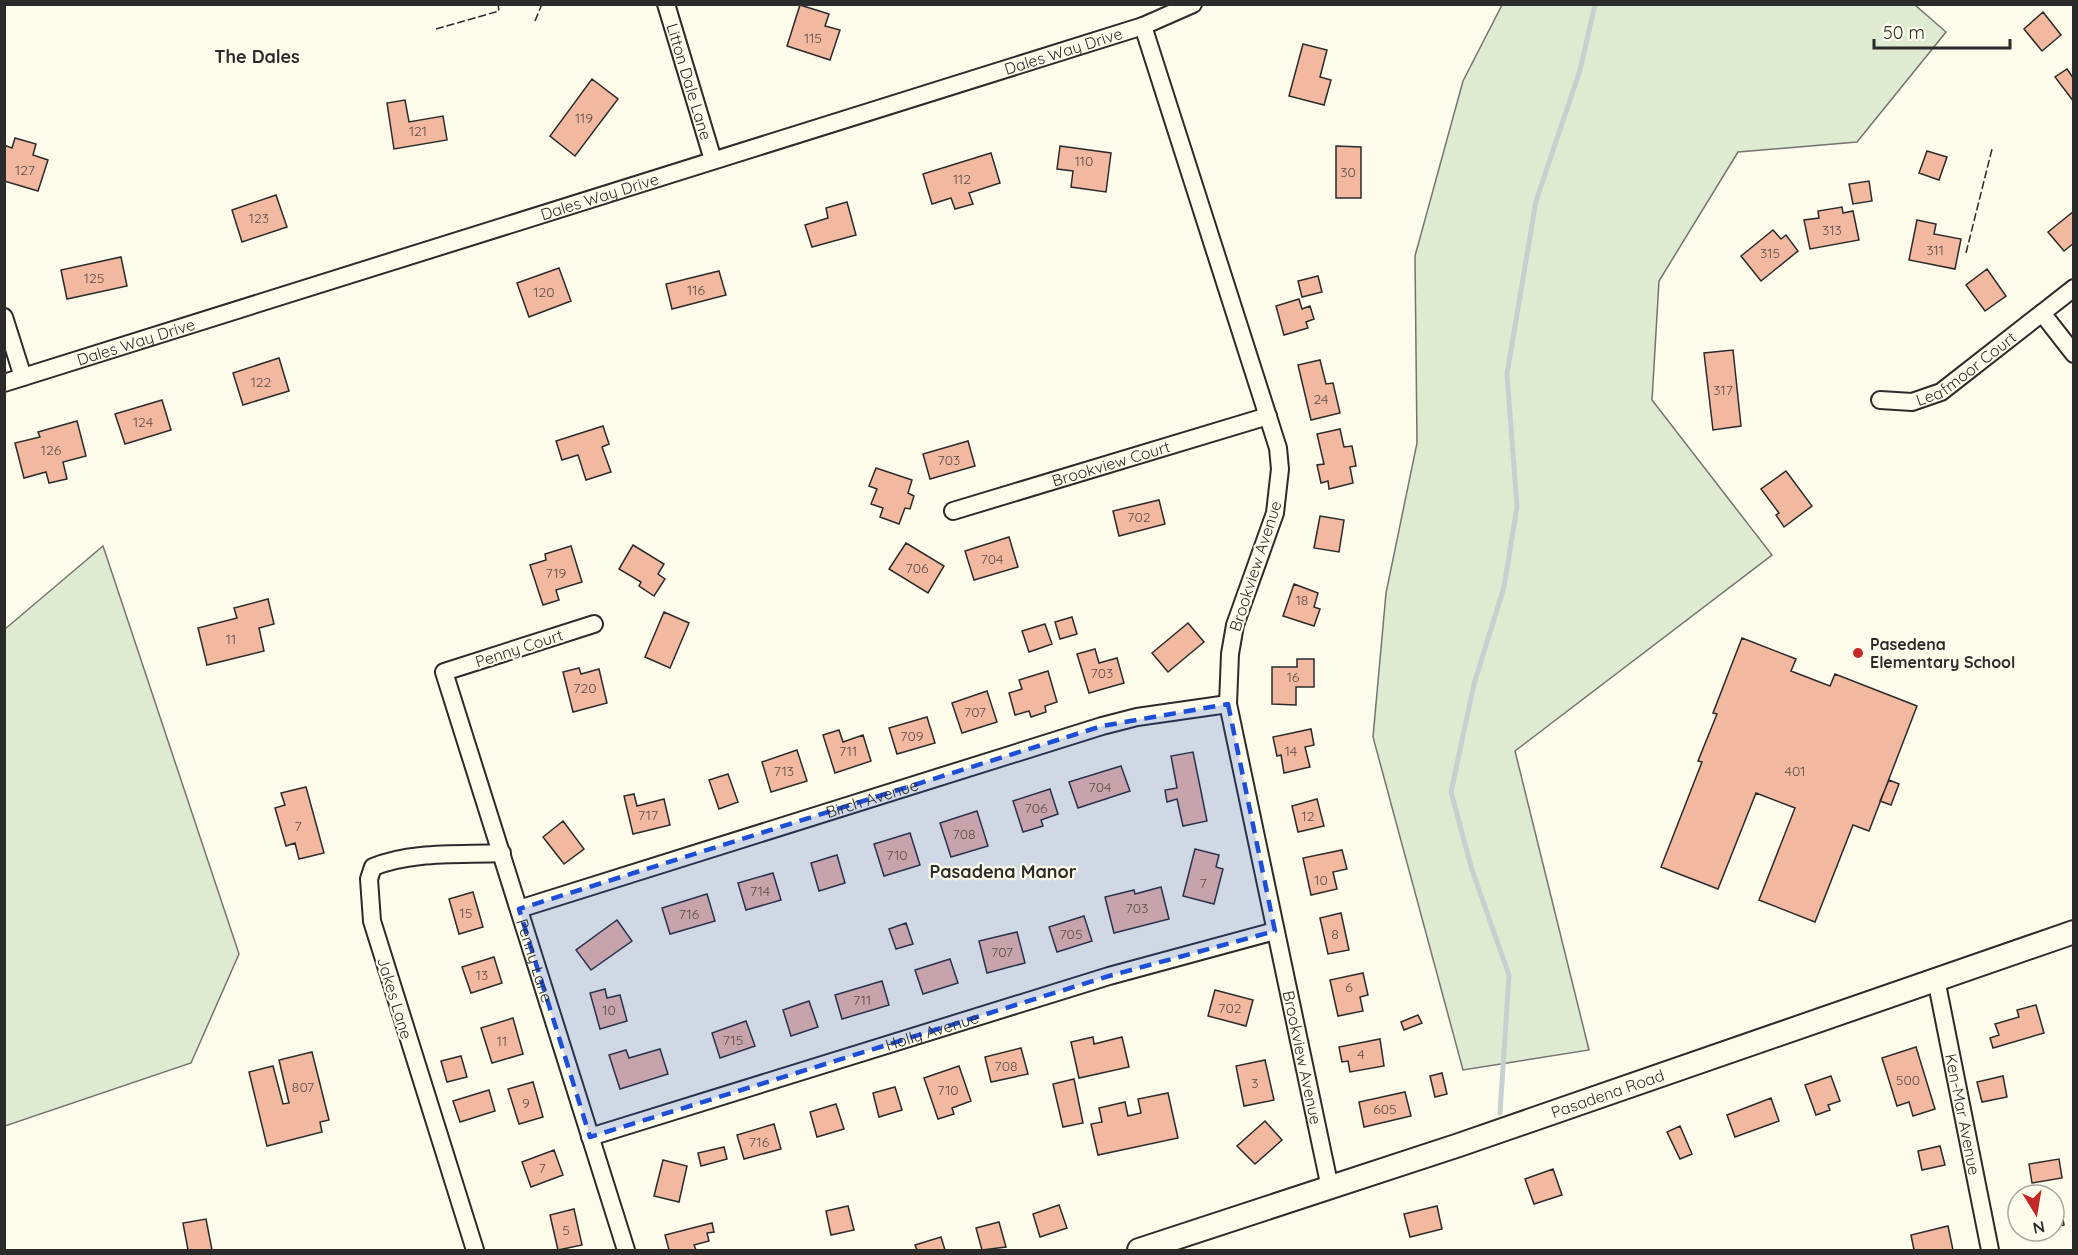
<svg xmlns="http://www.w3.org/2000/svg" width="2078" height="1255" viewBox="0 0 2078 1255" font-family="Quicksand,sans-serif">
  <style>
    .green { fill: #deebd1; stroke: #74746e; stroke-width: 1.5 }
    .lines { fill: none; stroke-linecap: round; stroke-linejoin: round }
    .stream { stroke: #c7d0d0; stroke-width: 5 }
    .building { fill: #f2b8a0; stroke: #2b2b2b; stroke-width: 1.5 }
    .minor-casing { stroke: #2b2b2b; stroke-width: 20 }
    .secondary-casing { stroke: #2b2b2b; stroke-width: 26 }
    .minor { stroke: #fdfbea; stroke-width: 16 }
    .secondary { stroke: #fdfbea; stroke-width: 22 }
    .fence { stroke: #2b2b2b; stroke-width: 1.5; stroke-dasharray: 8 3; stroke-linecap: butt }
    .marked { fill: #1d4ed8; fill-opacity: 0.2; stroke: #1d4ed8; stroke-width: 4.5; stroke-dasharray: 12 8; stroke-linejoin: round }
    .poi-dot { fill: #c62828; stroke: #fdfbea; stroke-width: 2 }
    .labels { text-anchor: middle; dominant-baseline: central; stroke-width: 4.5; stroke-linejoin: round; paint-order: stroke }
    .number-label { font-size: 14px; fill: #5d4e48 }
    .street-label { font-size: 16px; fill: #2b2b2b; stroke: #fdfbea }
    .poi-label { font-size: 16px; font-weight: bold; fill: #2b2b2b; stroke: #fdfbea; text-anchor: start }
    .neighbourhood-label { font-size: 18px; font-weight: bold; fill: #2b2b2b; stroke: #fdfbea }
  </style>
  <rect width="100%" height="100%" fill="#fdfbea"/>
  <!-- green -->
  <path class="green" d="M1502 5H1915L1946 32 1857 142 1738 152 1659 281 1652 400 1772 555 1515 751 1589 1050 1463 1070 1373 737 1386 593 1417 443 1415 256 1463 81Z
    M103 546 239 954 191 1063 5 1126V629Z"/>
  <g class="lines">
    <!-- stream -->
    <path class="stream" d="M1500 1113 1509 975 1472 870 1451 792 1474 684 1504 587 1517 507 1507 374 1536 201 1580 70 1595 4"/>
  </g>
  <!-- building -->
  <path class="building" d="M800 5 829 14 825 26 840 30 830 60 787 46Z
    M2043 12 2061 35 2042 51 2024 29Z
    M1303 44 1327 50 1320 77 1331 80 1324 105 1289 96Z
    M2067 69 2074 79V102L2055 77Z
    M592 79 618 99 575 156 550 136Z
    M405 100 409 122 443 116 447 140 394 149 387 103Z
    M15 138 36 144 33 155 48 160 38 191 4 181V145L12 148Z
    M1060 146 1111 153 1106 192 1071 187 1073 171 1057 169Z
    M1336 146 1361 147V198H1336Z
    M1927 151 1947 157 1939 180 1919 173Z
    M991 153 1000 183 969 193 973 204 955 209 951 198 932 204 923 174Z
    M1869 181 1872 201 1853 204 1849 184Z
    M276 195 287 227 242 242 232 210Z
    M847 202 856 235 812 247 805 225 828 218 826 208Z
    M1842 207 1843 213 1853 211 1859 240 1810 249 1804 220 1819 218 1818 211Z
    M2074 211V243L2064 251 2048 232Z
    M1917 220 1936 224 1934 234 1961 239 1955 269 1909 260Z
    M1773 230 1781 239 1786 235 1798 251 1761 281 1741 256Z
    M121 257 127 286 67 299 61 270Z
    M559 268 571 301 529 317 517 283Z
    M1987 269 2006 296 1985 311 1966 285Z
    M719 271 726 295 672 309 666 284Z
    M1318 276 1322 292 1302 297 1298 281Z
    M1299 299 1302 309 1310 306 1314 319 1306 322 1308 328 1284 335 1276 306Z
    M1733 350 1741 426 1713 430 1704 353Z
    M279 358 289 391 243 405 233 373Z
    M1320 360 1326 384 1333 383 1340 413 1311 420 1298 365Z
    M162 400 171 430 125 444 115 414Z
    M77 421 86 456 63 462 67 479 49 483 46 472 24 478 15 443 40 437 38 432Z
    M603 426 609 444 602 447 611 472 586 480 578 455 562 460 556 441Z
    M1340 429 1344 447 1352 446 1356 466 1350 467 1353 483 1329 489 1328 481 1321 483 1317 465 1324 464 1317 434Z
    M968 441 975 466 930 479 923 454Z
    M876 468 912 480 908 493 914 496 910 509 905 508 899 524 880 517 883 508 871 504 877 489 869 486Z
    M1786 471 1812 506 1784 527 1776 515 1779 513 1761 489Z
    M1159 500 1165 524 1119 536 1113 511Z
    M1320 516 1344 520 1339 552 1314 548Z
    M1009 537 1018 567 974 580 965 551Z
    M906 543 944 566 928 593 889 569Z
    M633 545 664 564 658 574 665 579 654 596 639 586 641 582 619 569Z
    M571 546 582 582 556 590 559 600 543 605 530 565 546 560 545 554Z
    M1294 584 1318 593 1314 607 1320 609 1314 626 1283 616Z
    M268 599 274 624 259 628 264 651 207 665 198 628 237 618 234 608Z
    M664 612 689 623 670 668 645 657Z
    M1072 617 1077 634 1060 639 1055 622Z
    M1188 623 1204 642 1168 672 1152 653Z
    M1045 624 1052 644 1029 652 1022 631Z
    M1742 638 1796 659 1791 671 1830 686 1835 674 1917 706 1869 831 1853 825 1815 922 1759 900 1795 808 1756 793 1718 889 1661 867 1702 762 1698 761 1717 714 1713 713Z
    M1095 649 1099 663 1117 658 1124 683 1089 693 1077 654Z
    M1297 659H1314V687H1296V705L1272 704V667H1297Z
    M579 668 581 674 599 669 607 703 573 712 563 672Z
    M1048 671 1057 702 1045 706 1046 712 1031 717 1029 711 1015 715 1009 693 1022 689 1019 680Z
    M987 691 997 722 962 733 952 703Z
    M927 717 935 743 897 754 889 728Z
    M1311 729 1314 745 1305 747 1310 767 1284 773 1281 755 1277 756 1273 737Z
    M839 730 843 742 863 735 871 761 835 773 823 735Z
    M797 750 807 781 771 792 762 762Z
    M1193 752 1207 821 1183 826 1177 799 1167 802 1165 790 1177 788 1171 756Z
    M1121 766 1130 791 1078 808 1069 782Z
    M728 774 738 802 719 809 709 780Z
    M1889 780 1899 784 1891 805 1880 801Z
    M306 787 324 853 299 859 295 843 286 846 275 808 285 805 281 793Z
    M1050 789 1058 814 1041 820 1043 826 1023 832 1013 801Z
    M634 794 637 806 664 799 670 825 633 834 624 796Z
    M1317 799 1324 826 1298 832 1292 806Z
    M977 811 988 846 951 857 940 823Z
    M563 821 584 849 564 864 543 837Z
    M910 833 920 865 884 876 874 844Z
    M1195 849 1219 855 1216 867 1223 869 1214 904 1183 896Z
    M1342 850 1347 869 1333 872 1337 889 1311 895 1303 858Z
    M837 855 845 883 819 891 811 863Z
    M773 873 781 900 746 910 738 883Z
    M1161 887 1169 919 1114 933 1105 897 1134 890 1135 894Z
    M473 892 483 927 459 934 449 899Z
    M707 894 715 921 670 934 662 908Z
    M1341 913 1349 950 1328 954 1320 918Z
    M1084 916 1092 941 1057 952 1049 927Z
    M617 920 632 941 591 970 576 950Z
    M906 923 913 944 896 949 889 929Z
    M1017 932 1025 963 987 973 979 941Z
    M494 957 502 983 471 993 462 967Z
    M950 959 958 983 923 994 915 970Z
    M1363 973 1368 995 1360 997 1363 1011 1338 1016 1330 980Z
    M882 981 889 1005 842 1019 835 995Z
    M605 989 607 998 620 995 627 1021 600 1029 590 993Z
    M1215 990 1253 1000 1246 1026 1208 1016Z
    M809 1001 818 1027 791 1036 783 1010Z
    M2036 1005 2044 1033 1993 1048 1990 1038 1999 1035 1995 1024 2019 1017 2017 1010Z
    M1418 1015 1422 1023 1404 1030 1401 1022Z
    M513 1018 523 1054 492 1063 481 1028Z
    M746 1021 755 1046 720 1058 712 1033Z
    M1093 1037 1094 1044 1122 1037 1129 1067 1079 1078 1071 1042Z
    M1380 1039 1384 1066 1350 1072 1348 1061 1342 1062 1339 1047Z
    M1916 1047 1935 1109 1913 1116 1909 1102 1897 1106 1882 1058Z
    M1021 1048 1028 1074 991 1082 985 1057Z
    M660 1049 668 1074 620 1089 609 1055 626 1050 629 1058Z
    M312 1052 329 1120 320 1122 322 1132 267 1146 249 1072 273 1066 283 1104 289 1103 279 1060Z
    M461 1056 467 1077 447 1082 441 1061Z
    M1265 1060 1274 1100 1244 1106 1236 1066Z
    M959 1066 971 1101 952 1108 954 1114 938 1119 924 1078Z
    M1442 1073 1447 1094 1435 1097 1430 1076Z
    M1831 1076 1840 1101 1828 1105 1830 1110 1816 1115 1805 1085Z
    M2003 1076 2007 1097 1982 1102 1977 1082Z
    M1074 1079 1083 1123 1063 1127 1053 1084Z
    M533 1082 543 1117 519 1124 508 1089Z
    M895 1087 902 1110 879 1117 873 1093Z
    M489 1090 495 1111 460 1122 453 1101Z
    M1405 1092 1411 1116 1364 1127 1359 1102Z
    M1168 1093 1178 1138 1098 1155 1091 1124 1102 1122 1099 1108 1125 1102 1128 1116 1141 1113 1138 1099Z
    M1771 1098 1779 1121 1735 1137 1727 1115Z
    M836 1104 844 1129 817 1137 810 1112Z
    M1265 1121 1282 1140 1255 1164 1237 1146Z
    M774 1124 781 1149 744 1159 737 1135Z
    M1680 1126 1692 1154 1680 1159 1667 1132Z
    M1940 1146 1945 1165 1922 1170 1918 1151Z
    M724 1147 727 1159 701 1166 698 1153Z
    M554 1150 563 1175 531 1187 522 1162Z
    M2059 1159 2062 1178 2032 1183 2029 1164Z
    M663 1160 687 1166 679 1202 654 1196Z
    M1553 1169 1562 1195 1534 1204 1525 1179Z
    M1059 1205 1067 1228 1040 1237 1033 1214Z
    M848 1206 854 1230 831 1235 826 1211Z
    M1437 1206 1442 1229 1410 1237 1404 1214Z
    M2061 1208 2064 1225 2054 1227V1210Z
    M574 1209 582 1245 558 1250 550 1215Z
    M206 1219 212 1250H188L183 1223Z
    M999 1222 1006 1247 982 1250 976 1228Z
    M712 1223 714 1232 707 1233 709 1241 694 1245 696 1250H669L665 1235Z
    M1948 1226 1953 1250H1914L1911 1235Z
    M941 1237 945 1250H917L915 1245Z"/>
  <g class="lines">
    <defs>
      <g id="minor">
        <path id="s1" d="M666 4 713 160"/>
        <path id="s2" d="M1143 26 1278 448 1280 469 1275 513 1235 625 1230 654 1228 704 1330 1188"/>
        <path d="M2042 313 2074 354"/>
        <path d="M4 317 23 377"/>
        <path id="s3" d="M4 383 1143 26 1193 4"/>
        <path id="s4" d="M1880 400 1912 402 1941 392 2074 288"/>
        <path id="s5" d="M953 511 1268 416"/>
        <path id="s6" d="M594 624 444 672 626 1250"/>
        <path id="s7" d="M519 909 1102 726 1137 717 1228 704"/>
        <path id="s8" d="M1936 979 1990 1250"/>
        <path id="s9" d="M590 1137 1109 976 1275 931"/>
        <path d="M475 1250 372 921 369 879 373 867C412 851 460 855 502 853"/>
      </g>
      <g id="secondary">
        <path id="s10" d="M1139 1250 1459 1145 2074 932"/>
      </g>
    </defs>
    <!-- minor casing -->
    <use href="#minor" class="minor-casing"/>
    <!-- secondary casing -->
    <use href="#secondary" class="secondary-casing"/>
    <!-- minor -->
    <use href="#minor" class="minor"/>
    <!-- secondary -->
    <use href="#secondary" class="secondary"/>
    <!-- fence -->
    <path class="fence" d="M535 21 542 4
      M436 29 499 11 498 4
      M1966 253 1992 149"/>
  </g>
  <!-- marked area -->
  <path class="marked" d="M1228 704 1275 931 1109 976 590 1137 519 909 1102 726Z"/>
  <!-- markers -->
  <circle class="poi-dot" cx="1858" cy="653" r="6"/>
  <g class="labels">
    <!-- number labels -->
    <g class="number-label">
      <text x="813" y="38">115</text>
      <text x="584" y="118">119</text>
      <text x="418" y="131">121</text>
      <text x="1084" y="161">110</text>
      <text x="25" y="170">127</text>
      <text x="1348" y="172">30</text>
      <text x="962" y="179">112</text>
      <text x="259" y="218">123</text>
      <text x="1832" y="230">313</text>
      <text x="1935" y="250">311</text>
      <text x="1770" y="253">315</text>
      <text x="94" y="278">125</text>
      <text x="696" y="290">116</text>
      <text x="544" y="292">120</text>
      <text x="261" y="382">122</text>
      <text x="1723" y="390">317</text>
      <text x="1321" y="399">24</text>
      <text x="143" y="422">124</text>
      <text x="51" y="450">126</text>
      <text x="949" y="460">703</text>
      <text x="1139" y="517">702</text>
      <text x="992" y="559">704</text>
      <text x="917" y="568">706</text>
      <text x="556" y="573">719</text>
      <text x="1302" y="600">18</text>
      <text x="231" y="639">11</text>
      <text x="1102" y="673">703</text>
      <text x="1293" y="677">16</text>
      <text x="585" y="688">720</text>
      <text x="975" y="712">707</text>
      <text x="912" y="736">709</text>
      <text x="848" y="751">711</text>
      <text x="1291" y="751">14</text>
      <text x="784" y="771">713</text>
      <text x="1795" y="771">401</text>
      <text x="1100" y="787">704</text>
      <text x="1036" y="808">706</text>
      <text x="648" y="815">717</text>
      <text x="1308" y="816">12</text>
      <text x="298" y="826">7</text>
      <text x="964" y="834">708</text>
      <text x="897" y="855">710</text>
      <text x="1321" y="880">10</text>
      <text x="1203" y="883">7</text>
      <text x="760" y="891">714</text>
      <text x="1137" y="908">703</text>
      <text x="466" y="913">15</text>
      <text x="689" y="914">716</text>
      <text x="1071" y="934">705</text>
      <text x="1335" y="934">8</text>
      <text x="1002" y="952">707</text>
      <text x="482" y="975">13</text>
      <text x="1349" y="987">6</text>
      <text x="862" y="1000">711</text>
      <text x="1230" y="1008">702</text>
      <text x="609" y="1010">10</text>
      <text x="733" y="1040">715</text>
      <text x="502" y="1041">11</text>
      <text x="1361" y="1054">4</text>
      <text x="1006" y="1066">708</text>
      <text x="1908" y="1080">500</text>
      <text x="1255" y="1083">3</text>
      <text x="303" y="1087">807</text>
      <text x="948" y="1090">710</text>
      <text x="526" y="1103">9</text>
      <text x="1385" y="1109">605</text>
      <text x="759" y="1142">716</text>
      <text x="542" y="1168">7</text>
      <text x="566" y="1230">5</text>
    </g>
    <!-- street labels -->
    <g class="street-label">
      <text stroke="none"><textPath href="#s3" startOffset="1110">Dales Way Drive</textPath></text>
      <text stroke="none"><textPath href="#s1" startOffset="81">Litton Dale Lane</textPath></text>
      <text stroke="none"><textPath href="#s3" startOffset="624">Dales Way Drive</textPath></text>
      <text stroke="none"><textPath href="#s3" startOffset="138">Dales Way Drive</textPath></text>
      <text stroke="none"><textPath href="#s4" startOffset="96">Leafmoor Court</textPath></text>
      <text stroke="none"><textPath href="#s5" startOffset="165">Brookview Court</textPath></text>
      <text transform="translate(1255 566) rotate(-72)">Brookview Avenue</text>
      <text transform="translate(519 648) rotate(-18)">Penny Court</text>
      <text stroke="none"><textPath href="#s7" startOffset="370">Birch Avenue</textPath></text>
      <text stroke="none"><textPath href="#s6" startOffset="460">Penny Lane</textPath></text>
      <text transform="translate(395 998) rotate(73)">Jakes Lane</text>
      <text stroke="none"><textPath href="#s9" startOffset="358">Holly Avenue</textPath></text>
      <text stroke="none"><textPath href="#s2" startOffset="1068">Brookview Avenue</textPath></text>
      <text stroke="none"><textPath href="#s10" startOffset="494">Pasadena Road</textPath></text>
      <text stroke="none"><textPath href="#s8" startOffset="138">Ken-Mar Avenue</textPath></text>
    </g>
    <!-- poi labels -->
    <g class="poi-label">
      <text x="1870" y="644">Pasedena<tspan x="1870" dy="18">Elementary School</tspan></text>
    </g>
    <!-- neighbourhood labels -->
    <g class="neighbourhood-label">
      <text x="257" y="56">The Dales</text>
      <text x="1003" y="871">Pasadena Manor</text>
    </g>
  </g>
  <!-- border -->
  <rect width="2078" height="1255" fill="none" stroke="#2b2b2b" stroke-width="12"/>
  <!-- north arrow -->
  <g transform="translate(2036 1213) rotate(169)"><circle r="28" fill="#fdfbea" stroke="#a9a89e" stroke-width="1.5"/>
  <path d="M0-4.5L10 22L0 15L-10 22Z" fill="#c62828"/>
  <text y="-9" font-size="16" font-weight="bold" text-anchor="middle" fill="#2b2b2b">N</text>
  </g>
  <!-- scale -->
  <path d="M1874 39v9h136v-9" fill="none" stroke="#2b2b2b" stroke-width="3"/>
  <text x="1883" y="39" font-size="18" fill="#2b2b2b" stroke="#fdfbea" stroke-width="4.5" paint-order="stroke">50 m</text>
</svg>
